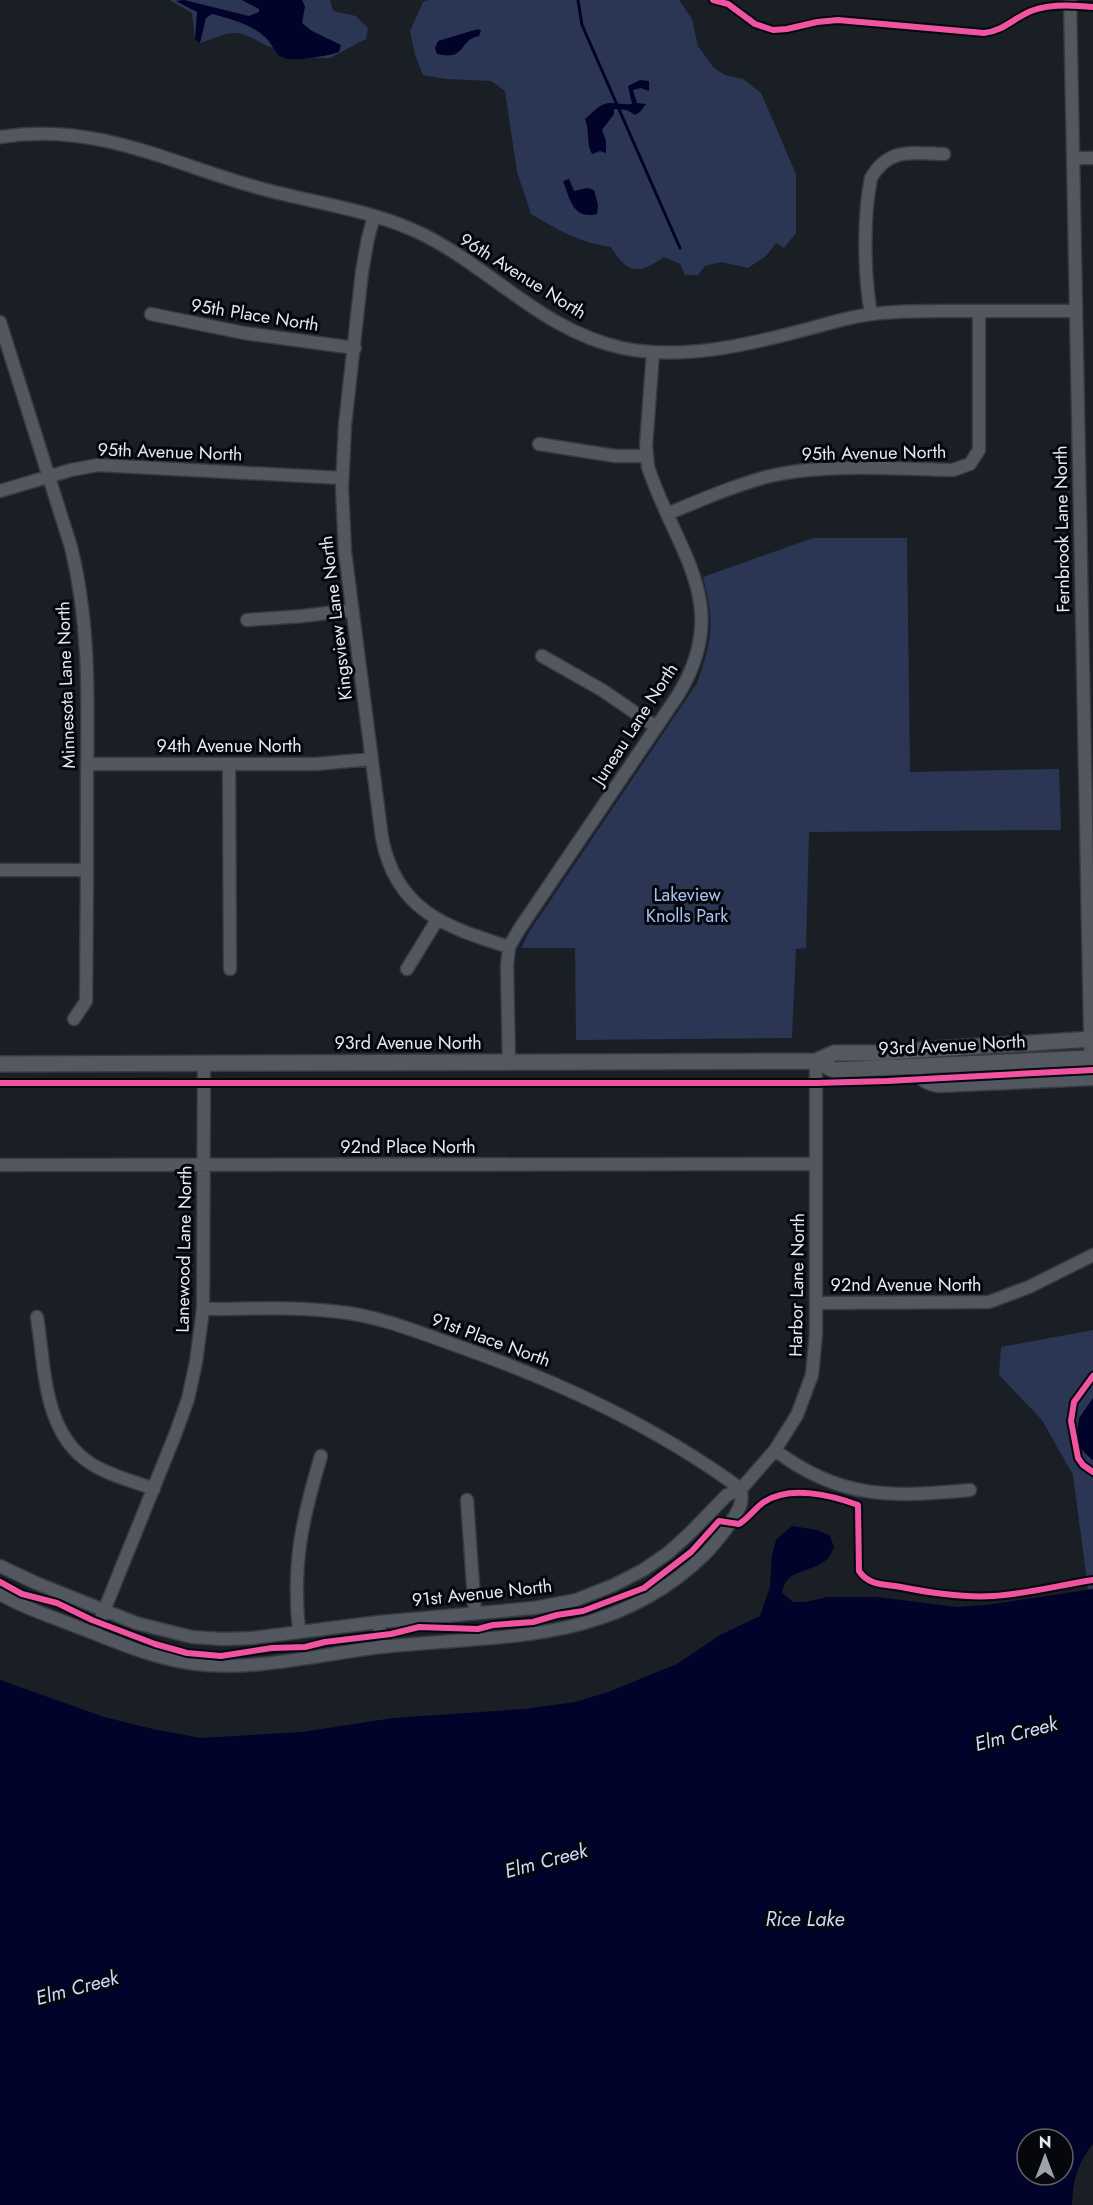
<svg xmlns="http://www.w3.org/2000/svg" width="1093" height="2205" viewBox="0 0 1093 2205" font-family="Jost,sans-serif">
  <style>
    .green { fill: #2a3653 }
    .water { fill: #02032a; fill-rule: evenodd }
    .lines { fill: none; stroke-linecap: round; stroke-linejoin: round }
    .stream { stroke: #02032a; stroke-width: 3 }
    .minor-casing { stroke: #373b41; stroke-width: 15 }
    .major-casing { stroke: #373b41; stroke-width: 18 }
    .minor { stroke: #525760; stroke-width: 12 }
    .major { stroke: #545961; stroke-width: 15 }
    .cycleway-casing { stroke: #05070c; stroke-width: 10 }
    .cycleway { stroke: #f153a3; stroke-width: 6 }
    .labels { text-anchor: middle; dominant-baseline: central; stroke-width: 6; stroke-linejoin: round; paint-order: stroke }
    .street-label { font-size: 18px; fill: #e5e9f3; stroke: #05070c }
    .park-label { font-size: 18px; fill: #a9c2f3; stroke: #05070c }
    .water-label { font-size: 20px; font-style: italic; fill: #cadbfd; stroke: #05070c }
  </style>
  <rect width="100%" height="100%" fill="#1a1e25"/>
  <!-- green -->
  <path class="green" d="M169 0H330L333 11 356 16 368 28 366 39 330 58H284L275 52 273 48C262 45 253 37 242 34 229 30 213 39 200 43L195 40 192 13Z
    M429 0H679L692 19 698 46 714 68 725 75 743 79 761 93 796 174V233L784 248 776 243 766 256 748 268 721 262 705 266 698 275H685L680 264 664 257C639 275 627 274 611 247 581 243 557 230 531 214L517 172 505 91 491 81 446 79 423 75 415 55 410 31 423 2Z
    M813 538H907L910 772 1059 769 1061 830 809 832 806 948 796 949 792 1038 576 1040 575 948H521L529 932 697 683C712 639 715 623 703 577Z
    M1093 1330V1590L1088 1589 1073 1475 1042 1420 999 1375 1001 1347Z"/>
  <!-- water -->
  <path class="water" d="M184 0 249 16 259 12V9L242 0H302L305 7 302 23 312 31 341 45 339 52C326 56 297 62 284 58 274 55 273 44 266 38 251 24 231 19 212 14L206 18 200 43 195 40 197 12 176 1Z
    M478 29 481 31 479 36C458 40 467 61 437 54L435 48 438 41Z
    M640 80 649 81V91L641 88 633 90 637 103 646 104 640 112 635 115 627 110 614 109V114L602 130 606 141V153L600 151 592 154C586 144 590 131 585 119 592 113 601 102 611 103 619 103 624 105 632 104L628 86Z
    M569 179 574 191 587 188 594 190 598 205 597 214C573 220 570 199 563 181Z
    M1093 1398V1460H1092L1076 1444 1079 1418Z
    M792 1526 817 1530 830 1536 834 1547C832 1551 830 1557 826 1560 809 1574 786 1568 782 1593L793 1602H806L827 1597H877L957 1607 986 1605 1093 1589V2144C1077 2163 1073 2181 1072 2205H0V1680L104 1717 157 1730 201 1738 302 1732 393 1718 524 1709 575 1702 608 1692 677 1664 720 1635 760 1616 770 1587 772 1555 776 1540ZM1027 2139H1063V2175H1027Z"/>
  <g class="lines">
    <!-- stream -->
    <path class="stream" d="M578 0 582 25 680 248"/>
    <defs>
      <path id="minor" d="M1070 0 1091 1079
        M0 137C97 121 173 165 263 189 318 204 375 210 426 236 494 271 544 331 622 348 681 360 743 346 800 331 824 325 847 317 872 314 902 310 932 311 962 311 1000 311 1038 311 1076 311
        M1073 158H1093
        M374 216 368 238 362 272 345 425 342 488 345 552 382 838C396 911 446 927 509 947
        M151 314 244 333 355 348
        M871 314C864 275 863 217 871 178 889 147 913 153 944 154
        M0 322 71 547C90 624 88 699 87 778 87 852 87 927 86 1001L74 1019
        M539 444 615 456H646
        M0 491 71 470 98 465 342 478
        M667 514C701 500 735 485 770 476 826 463 896 469 953 470L970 464 979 450V311
        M247 620 303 616 351 610
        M542 656 602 690 656 727
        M87 764H316L371 759
        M229 764 230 969
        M0 870H87
        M407 969 437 920
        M509 1063 507 966 509 947 520 928 678 695C734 604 676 552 648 467L646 446 653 352
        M916 1067C921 1081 925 1084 939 1086L1093 1079
        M0 1165 816 1164
        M817 1303 989 1302 1029 1287 1093 1255
        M203 1309C248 1309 295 1306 340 1312 377 1316 413 1330 449 1343 553 1379 652 1424 741 1489
        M37 1317C45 1367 43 1433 90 1463 108 1475 133 1481 154 1489
        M775 1450C840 1500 893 1497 970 1490
        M467 1500 475 1613
        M0 1566 36 1583 136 1623 192 1637 223 1639 252 1638 379 1622 534 1608 576 1600 614 1585 643 1570 668 1553 689 1534 727 1495 741 1489 775 1450 797 1415 812 1375 816 1334V1061
        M0 1594C24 1608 50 1616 75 1626 115 1641 153 1659 196 1664 258 1671 320 1654 381 1647 501 1634 610 1646 704 1555 715 1544 737 1517 741 1503 742 1499 741 1493 741 1489
        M379 1622 381 1647
        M299 1631C292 1565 302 1519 321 1456
        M95 1633 175 1435 188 1399 196 1362 203 1309 204 1063"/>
      <path id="major" d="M816 1061 834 1070 1093 1058
        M0 1064 816 1061 834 1053H873L1093 1039"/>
    </defs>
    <!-- minor casing -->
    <use href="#minor" class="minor-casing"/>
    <!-- major casing -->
    <use href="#major" class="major-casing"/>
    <!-- minor -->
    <use href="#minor" class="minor"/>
    <!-- major -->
    <use href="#major" class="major"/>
    <defs>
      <path id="cycleway" d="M713 0 728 4 755 24 773 30 787 29 817 22 838 20 984 33C1003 31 1014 18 1031 11 1048 4 1075 5 1093 7
        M0 1083H816L887 1081 1093 1070
        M1093 1376 1074 1402 1071 1421 1078 1458 1083 1465 1093 1472
        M0 1582 22 1594 57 1603 92 1620 155 1644 187 1653 221 1656 272 1648 305 1647 325 1642 391 1634 419 1627 478 1629 493 1625 533 1622 557 1615 583 1611 644 1588 691 1552 719 1521 739 1524C749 1518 755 1508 764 1502 790 1485 831 1495 858 1505L859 1571C869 1586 885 1584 901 1587 931 1593 962 1598 993 1596 1027 1594 1060 1585 1093 1580"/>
    </defs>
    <!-- cycleway casing -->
    <use href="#cycleway" class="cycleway-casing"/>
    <!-- cycleway -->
    <use href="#cycleway" class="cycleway"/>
  </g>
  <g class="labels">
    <!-- street labels -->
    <g class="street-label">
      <text transform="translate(523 276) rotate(32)">96th Avenue North</text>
      <text transform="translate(255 315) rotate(9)">95th Place North</text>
      <text transform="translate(170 452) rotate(2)">95th Avenue North</text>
      <text transform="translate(874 453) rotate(-1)">95th Avenue North</text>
      <text transform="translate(1062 529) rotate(-91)">Fernbrook Lane North</text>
      <text transform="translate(336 618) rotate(-97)">Kingsview Lane North</text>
      <text transform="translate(66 685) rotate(-92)">Minnesota Lane North</text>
      <text transform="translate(635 724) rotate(-57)">Juneau Lane North</text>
      <text x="229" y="746">94th Avenue North</text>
      <text x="408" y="1043">93rd Avenue North</text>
      <text transform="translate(952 1045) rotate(-3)">93rd Avenue North</text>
      <text x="408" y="1147">92nd Place North</text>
      <text transform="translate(184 1249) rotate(-89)">Lanewood Lane North</text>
      <text transform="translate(797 1285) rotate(-89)">Harbor Lane North</text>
      <text x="906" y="1285">92nd Avenue North</text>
      <text transform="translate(491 1340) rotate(20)">91st Place North</text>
      <text transform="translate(482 1593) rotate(-6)">91st Avenue North</text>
    </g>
    <!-- park labels -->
    <g class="park-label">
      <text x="687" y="895">Lakeview<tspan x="687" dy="21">Knolls Park</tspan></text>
    </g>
    <!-- water labels -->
    <g class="water-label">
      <text transform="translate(1016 1734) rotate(-15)">Elm Creek</text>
      <text transform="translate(546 1861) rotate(-15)">Elm Creek</text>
      <text x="805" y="1919">Rice Lake</text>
      <text transform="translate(77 1988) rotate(-15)">Elm Creek</text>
    </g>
  </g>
  <!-- north arrow -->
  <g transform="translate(1045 2157)"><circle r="28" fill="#05070c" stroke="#5f6168" stroke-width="1.5"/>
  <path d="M0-4.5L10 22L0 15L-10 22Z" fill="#9ea2ab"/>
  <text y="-9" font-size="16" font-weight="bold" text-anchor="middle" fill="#e5e9f3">N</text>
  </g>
</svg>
